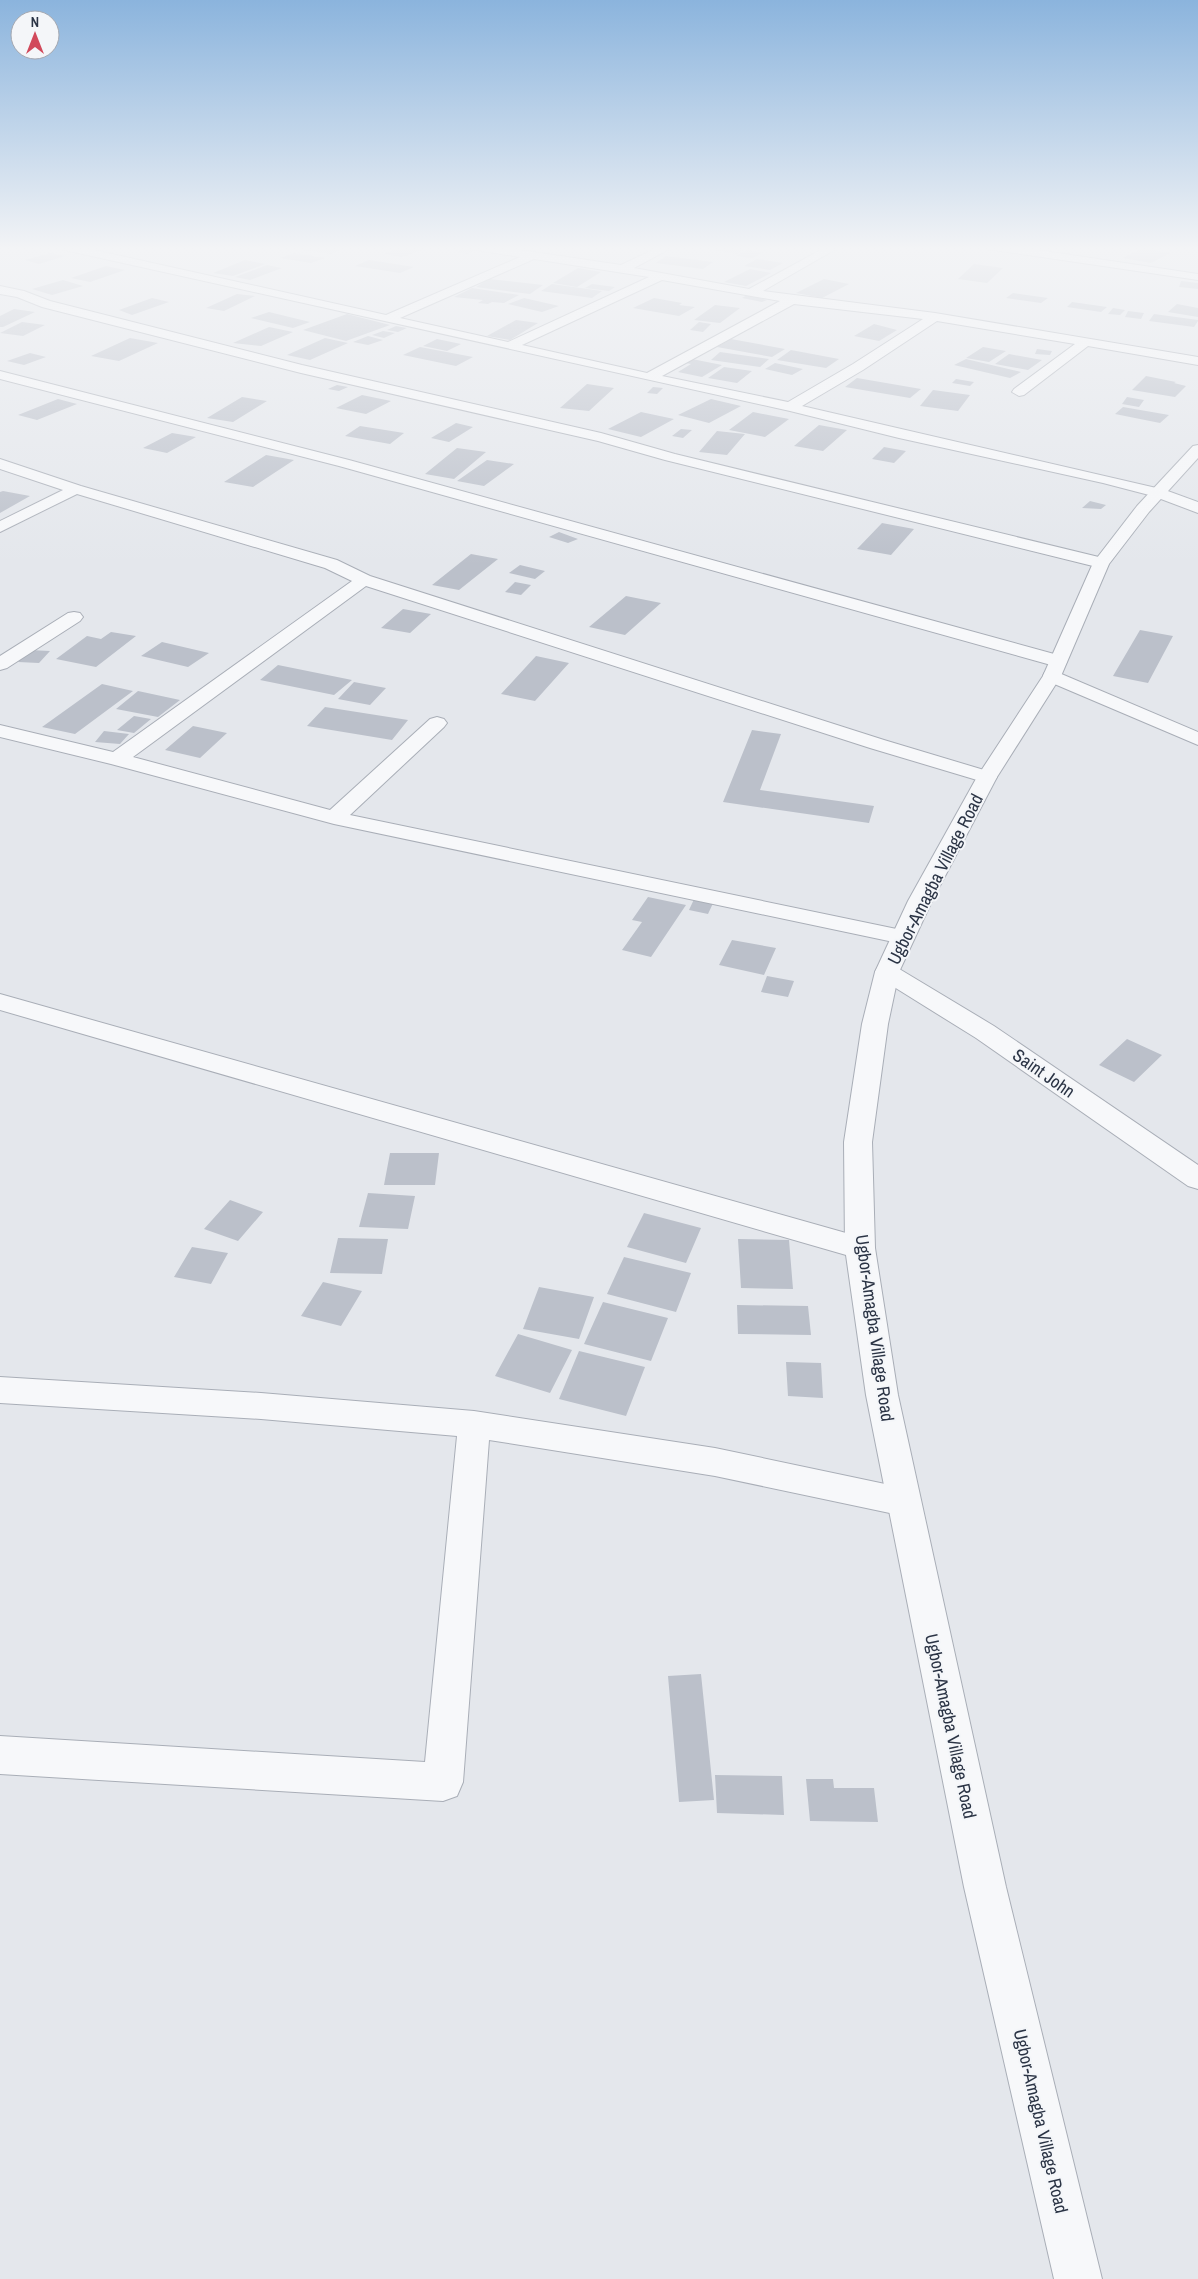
<svg xmlns="http://www.w3.org/2000/svg" width="1198" height="2279" viewBox="0 0 1198 2279" font-family="'Archivo Narrow',sans-serif">
  <style>
    .building { fill: #bbc0ca }
    .lines { fill: none; stroke-linecap: round; stroke-linejoin: round }
    .minor-casing { stroke: #a9aeb7; stroke-width: 2 }
    .tertiary-casing { stroke: #a9aeb7; stroke-width: 2 }
    .minor { fill: #f7f8fa; fill-rule: evenodd }
    .tertiary { fill: #f7f8fa; fill-rule: evenodd }
    .labels { text-anchor: middle; dominant-baseline: central; stroke-width: 4; stroke-linejoin: round; paint-order: stroke }
    .street-label { font-size: 18px; fill: #2b3445; stroke: #f4f6f9 }
  </style>
  <rect width="100%" height="100%" fill="#e4e7ec"/>
  <!-- building -->
  <path class="building" d="M311 246H340L347 247 331 254 303 250Z
    M405 246H425L430 247 402 257 384 254Z
    M690 246H730L746 248 737 254Z
    M466 248 478 249 468 254 457 252Z
    M1142 248 1170 253 1151 263 1123 258Z
    M746 250 763 252 753 258 736 256Z
    M50 253 65 256 39 264 25 260Z
    M294 253 325 258 311 263 280 258Z
    M666 256 713 262 703 269 656 263Z
    M757 259 783 263 770 270 744 266Z
    M245 260 265 264 233 276 213 273Z
    M369 260 414 267 400 273 355 266Z
    M974 264 1003 268 987 283 958 279Z
    M267 265 282 268 250 280 235 277Z
    M106 266 125 270 90 282 71 278Z
    M578 268 601 272 577 287 553 283Z
    M750 269 771 273 746 286 724 282Z
    M489 279 543 285 530 294 476 287Z
    M824 279 849 284 822 298 796 293Z
    M63 280 83 286 52 295 32 289Z
    M1181 281 1198 283V289L1179 287Z
    M552 284 602 291 592 298 541 291Z
    M592 284 615 287 609 291 585 288Z
    M472 288 519 295 504 303 492 302 488 304 478 303 483 300 454 297Z
    M1013 293 1048 298 1041 303 1006 298Z
    M237 294 255 296 224 311 206 308Z
    M747 295 767 300 762 302 742 298Z
    M152 298 169 302 132 315 119 310Z
    M524 298 559 306 542 312 508 304Z
    M654 298 682 303 679 305 695 307 679 316 633 308Z
    M1072 302 1107 307 1101 312 1067 307Z
    M1177 304 1198 308V317L1168 312Z
    M715 305 740 308 720 323 694 320Z
    M1113 308 1125 310 1120 315 1108 314Z
    M14 309 35 312 3 327H0V316Z
    M1128 311 1144 313 1141 319 1125 317Z
    M269 312 310 322 293 328 251 318Z
    M347 314 390 325 346 341 303 330Z
    M1154 314 1198 320V321L1194 327 1149 321Z
    M516 320 538 323 510 340 487 336Z
    M22 322 45 325 23 336 0 333Z
    M699 322 711 324 703 332 690 330Z
    M874 324 897 330 879 341 854 336Z
    M396 326 407 328 398 332 387 330Z
    M269 327 293 332 261 346 233 343Z
    M383 331 395 333 384 338 372 335Z
    M368 336 383 340 368 345 353 342Z
    M130 338 158 343 119 361 91 356Z
    M325 338 348 343 310 360 287 355Z
    M437 339 461 344 447 351 423 346Z
    M731 339 785 349 772 357 717 347Z
    M420 347 473 357 456 366 403 355Z
    M983 347 1006 351 989 362 966 358Z
    M1037 349 1052 351 1050 355 1035 354Z
    M791 350 839 359 826 368 777 360Z
    M720 352 769 359 760 367 711 360Z
    M30 353 46 357 24 365 7 361Z
    M1009 354 1042 360 1028 370 995 364Z
    M692 359 722 365 702 377 678 372 691 364 686 363Z
    M966 359 1021 372 1010 378 954 365Z
    M775 363 803 369 792 375 765 369Z
    M724 367 752 371 737 383 708 378Z
    M1146 376 1176 382 1174 383 1186 386 1175 397 1132 390Z
    M857 378 921 389 910 398 845 387Z
    M956 379 974 382 970 386 952 383Z
    M587 384 614 388 589 411 560 408Z
    M337 385 348 387 339 391 328 389Z
    M653 387 663 388 657 394 647 393Z
    M933 390 970 395 958 411 920 406Z
    M362 395 391 401 366 414 336 408Z
    M242 397 267 401 233 422 207 418Z
    M1127 397 1144 400 1139 407 1122 404Z
    M58 399 77 404 37 420 18 415Z
    M711 399 741 406 709 423 678 415Z
    M1123 407 1169 415 1160 423 1115 414Z
    M641 412 674 419 641 437 608 429Z
    M753 412 789 419 765 437 729 430Z
    M456 423 473 427 449 442 431 438Z
    M819 425 847 430 823 451 794 446Z
    M360 426 404 433 390 444 345 436Z
    M681 429 692 430 683 438 672 436Z
    M717 431 745 434 727 455 699 452Z
    M172 433 196 437 167 453 143 448Z
    M884 447 906 451 894 463 872 459Z
    M457 448 486 452 454 479 425 474Z
    M266 455 294 460 253 487 224 482Z
    M487 460 514 464 484 486 457 481Z
    M3 491 30 496 0 513V492Z
    M1090 501 1106 505 1101 509 1082 508Z
    M882 523 914 529 891 555 857 549Z
    M559 532 578 539 568 543 549 537Z
    M471 554 498 559 459 590 432 585Z
    M520 565 545 571 535 579 509 573Z
    M515 582 531 585 521 595 505 592Z
    M626 596 661 603 625 635 589 627Z
    M403 609 431 614 410 633 381 628Z
    M1140 630 1173 636 1148 683 1113 676Z
    M111 632 136 636 96 667 56 659 87 636 101 639Z
    M162 642 209 653 188 667 141 656Z
    M29 650 50 651 39 663 18 662Z
    M536 656 569 663 535 701 501 694Z
    M278 665 352 680 334 695 260 680Z
    M354 682 386 688 370 705 338 699Z
    M102 684 133 691 75 734 42 727Z
    M138 691 180 700 158 717 116 709Z
    M325 707 408 720 392 740 307 726Z
    M134 716 151 719 134 733 117 730Z
    M193 726 227 733 200 758 165 750Z
    M752 730 781 734 760 790 874 806 869 823 723 802Z
    M104 731 129 734 120 744 95 742Z
    M696 895 715 899 708 914 689 910Z
    M648 897 686 905 651 957 622 950 642 922 632 920Z
    M732 940 776 948 764 975 719 965Z
    M767 976 794 981 788 997 761 992Z
    M1127 1039 1162 1055 1134 1082 1099 1065Z
    M390 1153H439L435 1185H384Z
    M368 1193 415 1196 408 1229 359 1227Z
    M230 1200 263 1212 238 1241 204 1229Z
    M644 1213 701 1228 686 1263 627 1247Z
    M338 1238 388 1239 382 1274 330 1273Z
    M738 1239 789 1240 793 1289 741 1288Z
    M192 1247 228 1253 211 1284 174 1277Z
    M624 1257 691 1273 676 1312 607 1294Z
    M323 1282 362 1291 341 1326 301 1316Z
    M539 1287 594 1297 579 1339 523 1329Z
    M603 1302 668 1318 651 1361 584 1344Z
    M737 1305 808 1306 811 1335 738 1334Z
    M518 1334 572 1350 550 1393 495 1376Z
    M579 1351 645 1367 626 1416 559 1399Z
    M786 1362 821 1363 823 1398 788 1396Z
    M701 1674 714 1800 679 1802 668 1676Z
    M715 1775 782 1776 784 1815 717 1813Z
    M806 1779H833L834 1788H874L878 1822 810 1821Z"/>
  <g class="lines">
    <defs>
      <path id="minor" d="M55 246H76L386 315 520 257 470 249 465 246H493L621 265 661 246H675L634 268 749 289 828 246H841L763 291 935 313 1198 357V365L1088 346 1024 395 1019 396 1012 392 1014 389 1075 344 937 321 863 370 802 406 1165 490 1198 502V513L1153 496 1103 483 899 438 790 411 60 249ZM534 259 649 277 508 342 400 318ZM662 280 780 301 647 373 522 345ZM794 304 923 319 853 364 788 402 662 376Z
        M982 246H1011L1198 274V280L987 249Z
        M0 286 24 291 50 301 302 365 601 433 675 454 1107 559 1109 563 1107 567 1101 568 665 460 598 441 301 373 42 307 17 297 0 294Z
        M0 371 349 460 1065 657 1067 661 1065 665 1058 667 1051 665 339 466 0 379Z
        M0 459 81 486 337 560 370 576 884 740 994 773 997 777 994 781 987 783 870 748 366 586 133 757 330 810 430 719 437 717 444 719 447 723 444 727 350 815 911 932 915 937 911 942 903 944 334 824 111 764 0 737V725L113 752 352 581 325 568 77 494 0 532V521L63 490 0 469Z
        M74 612 80 613 83 617 80 621 7 668 0 670V656L68 613Z
        M1052 670 1198 732V745L1045 680 1043 676 1045 672Z
        M887 965 896 967 994 1026 1198 1165V1189L1188 1186 976 1038 878 977 875 972 878 967Z
        M0 994 860 1237 870 1240 875 1248 870 1256 860 1259 0 1010Z
        M0 1377 261 1393 474 1411 715 1448 904 1488 916 1492 921 1502 916 1512 904 1516 715 1476 489 1440 463 1782 457 1796 443 1801 0 1774V1736L425 1762 457 1436 261 1419 0 1403Z"/>
      <path id="tertiary" d="M1198 445V458L1149 512 1109 564 1061 676 997 777 932 901 899 972 888 1024 872 1142 875 1248 898 1395 1006 1887 1102 2279H1054L964 1887 866 1395 845 1248 844 1142 862 1024 875 972 908 901 977 777 1043 676 1093 563 1137 506 1193 446Z"/>
    </defs>
    <!-- minor casing -->
    <use href="#minor" class="minor-casing"/>
    <!-- tertiary casing -->
    <use href="#tertiary" class="tertiary-casing"/>
    <!-- minor -->
    <use href="#minor" class="minor"/>
    <!-- tertiary -->
    <use href="#tertiary" class="tertiary"/>
  </g>
  <!-- sky -->
  <linearGradient id="sky" x2="0" y2="1"><stop stop-color="#8bb4dd"/><stop offset="0.44" stop-color="#f3f4f6"/><stop offset="1" stop-color="#f3f4f6" stop-opacity="0"/></linearGradient>
  <rect width="1198" height="565" fill="url(#sky)"/>
  <g class="labels">
    <!-- street labels -->
    <g class="street-label">
      <text transform="translate(935 879) rotate(-63)">Ugbor-Amagba Village Road</text>
      <text transform="translate(1044 1073) rotate(35)">Saint John</text>
      <text transform="translate(875 1328) rotate(82)">Ugbor-Amagba Village Road</text>
      <text transform="translate(951 1726) rotate(78)">Ugbor-Amagba Village Road</text>
      <text transform="translate(1041 2121) rotate(77)">Ugbor-Amagba Village Road</text>
    </g>
  </g>
  <!-- north arrow -->
  <g transform="translate(35 35)"><circle r="24" fill="#f4f6f9" stroke="#a4a8b1"/>
  <path d="M0-4L9 19L0 12L-9 19Z" fill="#d1495b"/>
  <text y="-8" font-size="14" font-weight="bold" text-anchor="middle" fill="#2b3445">N</text>
  </g>
</svg>
